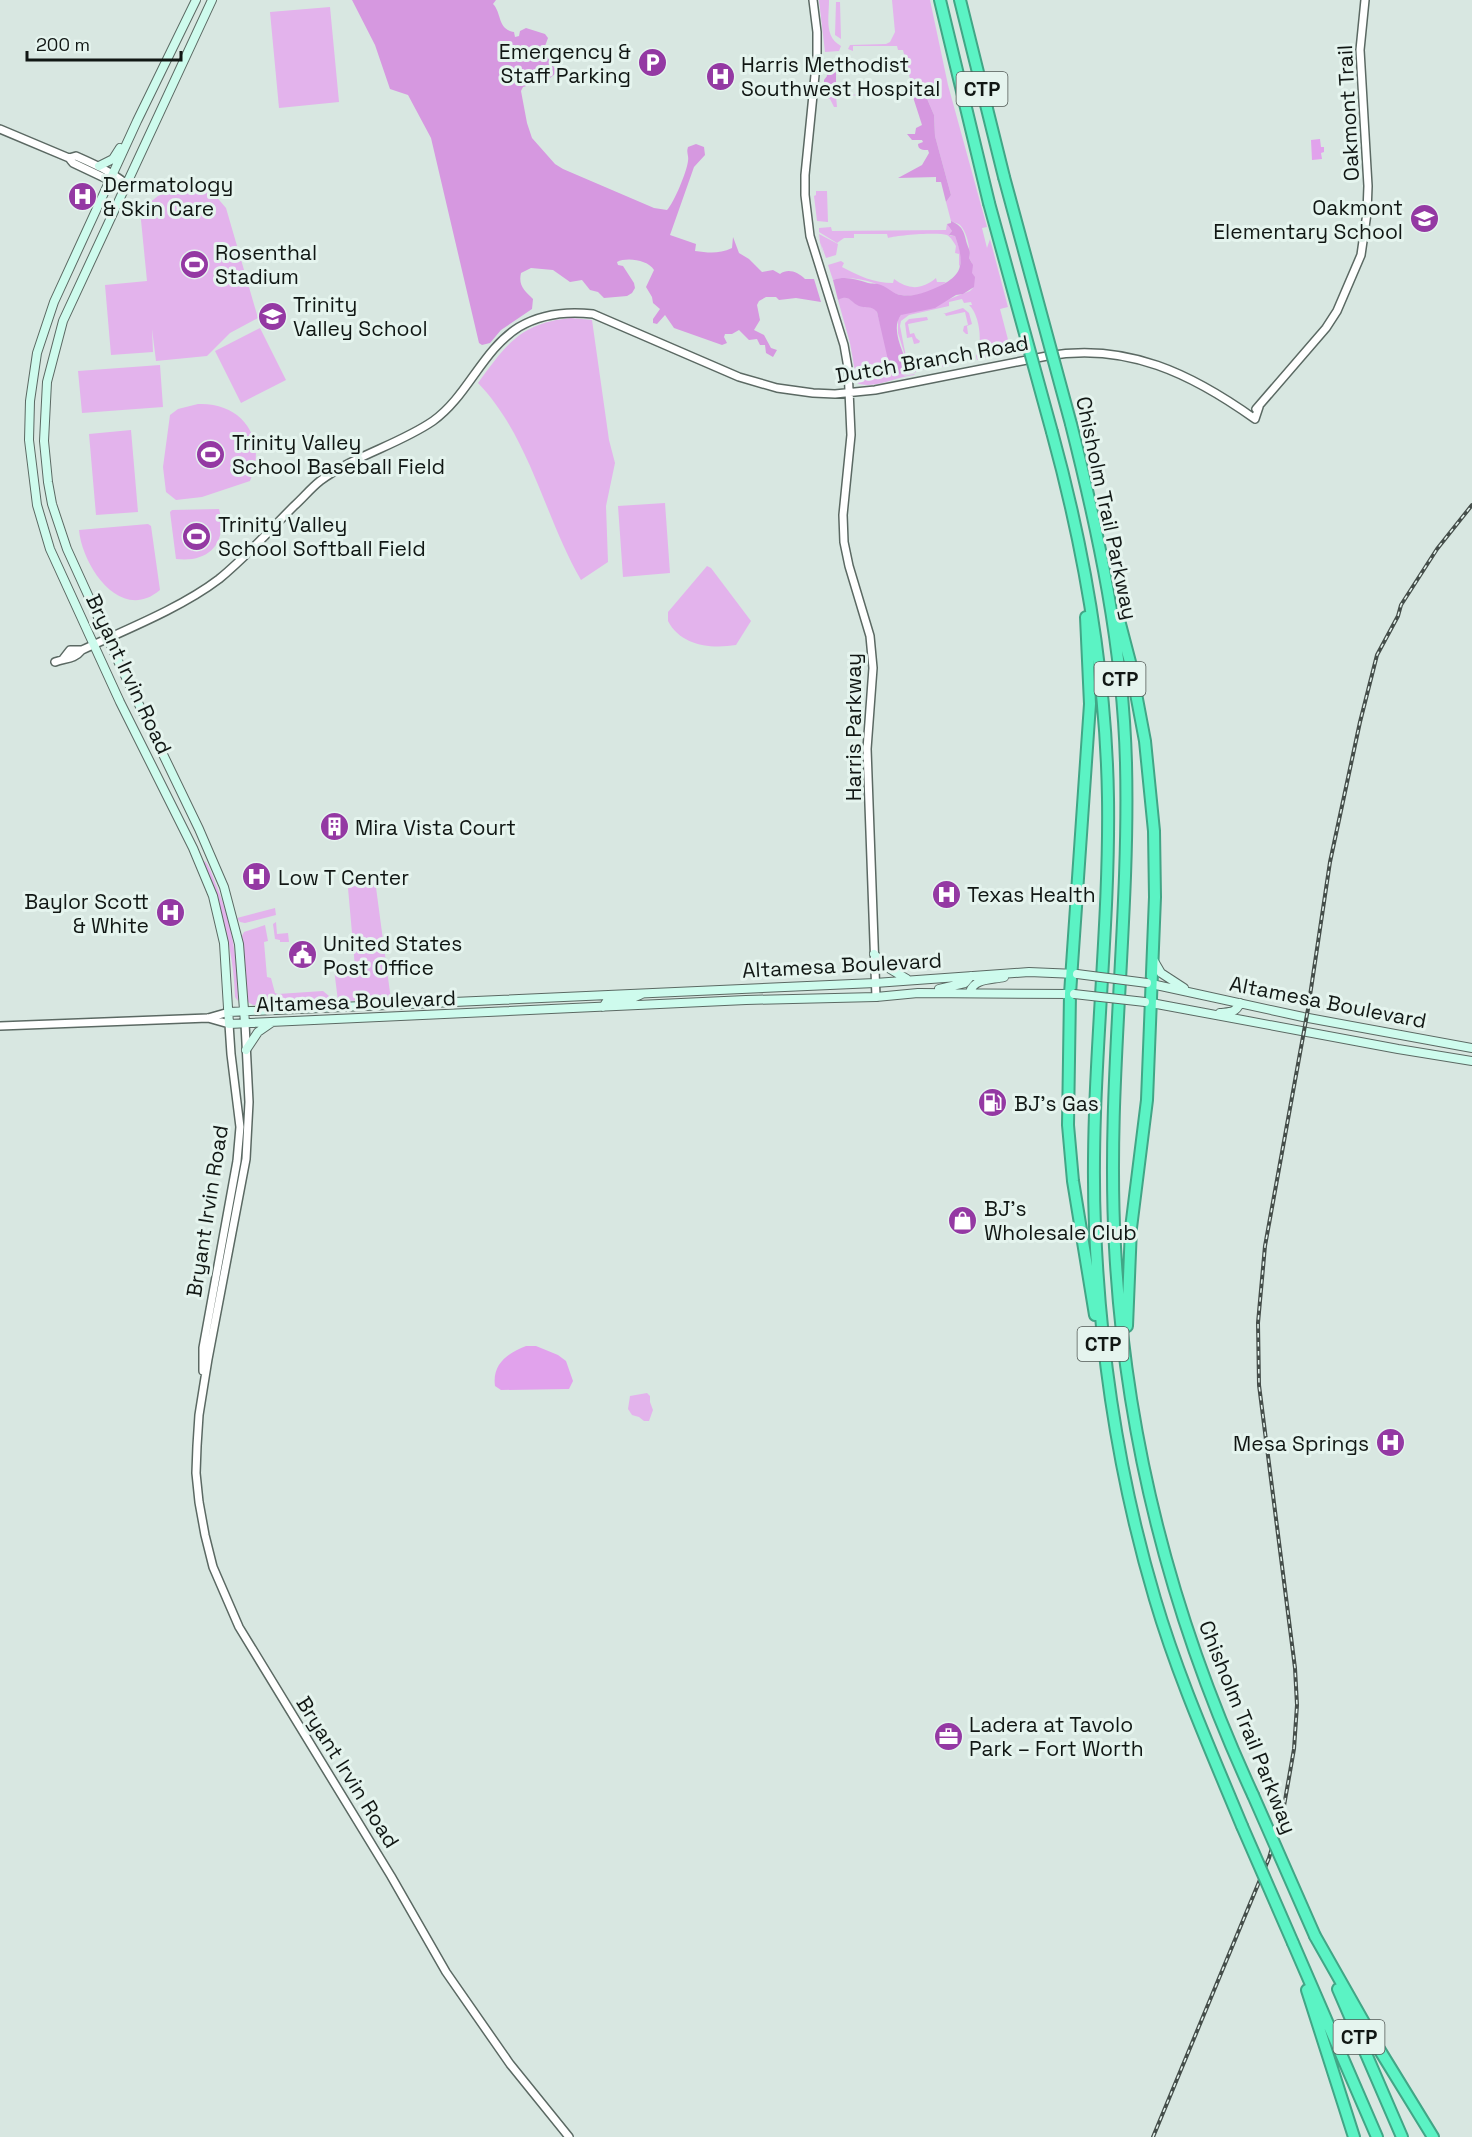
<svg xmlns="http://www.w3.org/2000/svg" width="1472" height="2137" viewBox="0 0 1472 2137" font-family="'Space Grotesk',sans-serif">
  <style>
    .green { fill: #e3b3ec }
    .forest { fill: #d698e0 }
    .water { fill: #e1a2ec }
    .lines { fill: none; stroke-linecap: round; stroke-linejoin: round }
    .tertiary-casing { stroke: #5b6963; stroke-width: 10 }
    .secondary-casing { stroke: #5b6963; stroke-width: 10 }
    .motorway-casing { stroke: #41a686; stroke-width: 14 }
    .tertiary { stroke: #fff; stroke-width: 7 }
    .secondary { stroke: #cefbed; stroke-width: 8 }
    .motorway { stroke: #5bf3c4; stroke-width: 10 }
    .rail-casing { stroke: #454e4a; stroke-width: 4 }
    .rail { stroke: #e5f4ee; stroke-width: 1.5; stroke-dasharray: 4.5; stroke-linecap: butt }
    .secondary-bridge-casing { stroke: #5b6963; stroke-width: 10; stroke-linecap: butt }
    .motorway-bridge-casing { stroke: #41a686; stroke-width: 14; stroke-linecap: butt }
    .secondary-bridge { stroke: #cefbed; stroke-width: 8 }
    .motorway-bridge { stroke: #5bf3c4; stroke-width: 10 }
    .labels { text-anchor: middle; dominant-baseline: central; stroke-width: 6; stroke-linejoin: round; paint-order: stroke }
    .shield { fill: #e5f4ee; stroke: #515955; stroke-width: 1.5 }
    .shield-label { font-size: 20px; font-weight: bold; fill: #111714 }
    .poi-label { font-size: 21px; fill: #111714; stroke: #e5f4ee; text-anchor: start }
    .street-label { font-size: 21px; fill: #111714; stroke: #e5f4ee }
  </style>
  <rect width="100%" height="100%" fill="#d8e7e1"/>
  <!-- green -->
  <path class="green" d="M819 0H829C829 18 824 37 841 46L839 51 825 52Z
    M892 0H930L948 85 987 227 982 228 987 248 990 239 1008 307 1000 309 1011 351 1018 350 977 360 976 356C983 344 980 315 969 305H972L971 302 964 303 962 299 949 302V306L909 315 901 321 900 326 906 357 916 370V372L909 374 910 372 898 333V319L902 314 919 311 970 291 973 288 974 276 972 275V263L969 258C971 250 967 232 960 225 959 224 953 222 951 221L946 202 951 195 935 136 934 115 925 94 916 84 912 87 903 50H898L897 46H853V51L848 49 850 45 886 44 890 42 895 32Z
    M836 2H840L841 39 835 35Z
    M330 7 339 102 279 108 270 12Z
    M820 90H836L837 94 866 95 836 96 837 107H834L830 99 820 97Z
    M181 187H208L226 208 258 318 230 333 207 356 156 361 152 329 153 352 111 355 105 285 147 281 140 210 158 196Z
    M816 191H827L828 222 817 221 814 196 816 195Z
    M947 224 952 231 950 236H955C958 245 964 258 959 267V254L955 253 956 246C954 243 951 237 947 235 938 232 898 235 888 238L887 234H854V238H844L837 243 819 232V228L831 227 832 231 946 230Z
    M817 231 820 241 819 234 838 244 836 255 826 258 821 244 824 257Z
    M841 261 844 263 842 267C859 276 874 283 893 283L894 279C908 290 922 290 936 278L937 282H946C935 291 915 298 901 295 891 294 884 286 874 283 861 279 846 276 833 280L828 265Z
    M843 297C852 298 853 304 861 306 867 308 870 306 876 309L887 348 891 370 907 374 903 376 915 374 914 375C898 376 874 390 857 383L850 343 838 300Z
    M963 308 969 313 972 324 967 326 968 334H966L963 331 964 326 968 325 965 312 946 316 945 314H943Z
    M927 317 928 320 908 324 910 334 914 333 916 338 920 341 919 343 914 344 912 337 907 338 905 323 909 319Z
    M571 318 592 320 609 440 615 463 606 506 608 562 581 580C544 516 530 437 478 383 506 345 520 323 571 318Z
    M260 328 286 380 241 403 215 351Z
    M958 359 959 361 953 365 921 370 922 366Z
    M160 365 163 407 82 413 78 371Z
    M198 404C243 402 268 440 250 481L202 497 176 500 166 492 163 467 170 415 178 409Z
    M131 430 138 512 96 515 89 434Z
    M665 503 670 573 623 577 618 506Z
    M219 509C228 542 210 563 176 559L170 512 172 510Z
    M148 524 151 526 160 590C120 624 82 565 79 530Z
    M707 566 711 568 751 621 736 645C711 649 681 646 668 621V612Z
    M205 861C211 869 213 878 217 887 232 923 238 962 238 1001L235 997C234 962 227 930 216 897 212 885 206 874 204 862Z
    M375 880 391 1000 338 1001 334 969 355 967 348 888Z
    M275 908 276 915 245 923 240 922 237 918Z
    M276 922 277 934 288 933 289 942H280V940L275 939 273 924Z
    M265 925 268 941 264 942 267 977 271 978 275 993 278 994 323 991 329 996 328 1001 326 1003 253 1005 248 1002 242 936 244 932Z
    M647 1393 650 1396V1402L653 1410 649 1421H644L639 1417 632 1415 628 1409 630 1396Z"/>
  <!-- forest -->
  <path class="forest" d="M352 0H496L493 4C502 13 497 29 514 32L515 37 519 36 520 31 526 28 545 34 548 38 545 46 551 54 550 62 556 70 555 74 550 78 542 76 533 84 523 87 521 91 527 123 532 138 555 164 563 169 654 208 667 210C674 203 687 171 688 161 689 155 686 153 688 147L696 144 704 147 705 155 694 167 670 235 696 244 695 251C709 253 719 254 732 248L733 237 739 253 749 259 762 272 773 270 780 274C788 268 798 272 805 279H814L821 302 796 298 779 300 776 297H766L759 301 757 305 760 320 754 330 764 335 771 348 777 350 773 357 766 353 765 345H760L757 339 749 340 739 330 732 334H725L724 337 727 343 722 345 674 328 665 315 657 324 653 323V319L660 309 653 303 652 297 646 287 654 270C648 260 627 257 617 262L618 265 623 266 634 283 635 288 632 293 627 296 604 298 598 292 590 290 582 280 570 282 553 270 531 268 521 273C518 286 525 291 533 299L532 309 501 330 490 343 482 345 479 343 431 138 408 95 390 89 375 45Z
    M831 59H836V84H824V80L827 76 826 71 829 68 827 62Z
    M916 84 925 94 934 115 935 136 951 195 946 202 941 182H936V177L898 178 922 165 929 153 928 150C923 150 918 150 918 144L923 142 922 140H912L907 134H915L916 128 922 125 913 97 910 95 897 96V93H906V89Z
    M951 221C963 226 964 232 967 244 969 250 971 251 969 258L973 265 972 273 975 277 974 287 963 294 956 295 935 308 901 315C889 330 906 356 910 372L907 374 902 373 895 375 891 373 877 312C871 305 867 309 859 306 850 302 849 294 838 300L833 280C845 276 855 279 868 283 872 284 877 283 881 285 889 288 893 294 901 295 913 297 923 293 933 289 962 277 966 266 955 236L949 235 952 231 947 224 951 223Z"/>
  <!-- water -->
  <path class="water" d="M1320 139 1321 147H1324V152L1321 153 1322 159 1312 160 1311 140Z
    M526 1346H536L558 1355 566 1361 573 1381 569 1389 501 1390 495 1386C492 1364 508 1353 526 1346Z"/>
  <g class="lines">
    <defs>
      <path id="tertiary" d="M813 0 817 32V55L805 175V195L810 236 844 345 848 368 851 435 843 515 844 542 849 566 870 636 873 668 867 749 876 997
        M0 129 69 158 73 163 111 181 126 184
        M69 158 76 156C94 164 110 171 125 183
        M1256 409 1326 328 1337 311 1361 255 1367 213 1368 186 1360 50 1365 0
        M63 659 70 650H82
        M55 662C65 658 74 660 82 650 125 630 181 608 219 579 246 557 270 530 294 506 303 498 311 488 320 481 355 455 398 445 433 421 468 396 482 350 519 327 541 314 567 311 593 314L739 377 777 388 813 393 835 394 875 390 1047 356C1127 342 1192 374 1255 419L1259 407
        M245 1023 249 1102 246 1159 208 1359 199 1415 197 1446 196 1473 199 1502 205 1535 213 1567 239 1627 391 1876 446 1972 510 2064 569 2137
        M0 1026 208 1018 229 1012
        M203 1371V1348L237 1161 240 1127 231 1054 229 1024 208 1018"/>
      <path id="secondary" d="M196 0 137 121 54 302 37 353 30 401 29 440 37 505 50 549 120 702 193 848 213 896 224 943 229 1024 746 1000 876 997 918 993 1073 994
        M212 0 63 321 47 382 44 441 48 482 52 504 67 549 118 661 199 829 224 887 239 944 245 1023
        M99 166 113 159 120 148
        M874 954 885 966 907 979
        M1154 961 1161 973 1184 988
        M1147 983 1303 1017 1472 1048
        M939 989 965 983 971 976
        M970 992C974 978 992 980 1004 977
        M1146 1002 1398 1049 1472 1061
        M603 1007 607 1001 628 1000 642 994
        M229 1012 875 983 1029 972 1076 974
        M1220 1013C1230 1012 1236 1013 1240 1003
        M246 1050 258 1032 271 1023"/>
      <path id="motorway" d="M940 0 989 203
        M960 0 1004 177
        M1071 424C1099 535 1123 647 1126 763 1130 924 1106 1086 1115 1247 1125 1438 1173 1622 1253 1795
        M1052 432C1085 552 1106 674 1108 798 1110 941 1089 1084 1095 1227 1100 1353 1119 1478 1155 1599 1178 1677 1211 1751 1242 1826
        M1086 617 1090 704 1070 994 1068 1125 1073 1181 1095 1315
        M1119 620 1130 662 1145 741 1154 831 1155 897 1147 1100 1131 1228 1127 1326
        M1315 1936 1379 2049 1433 2137
        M1293 1943 1377 2137
        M1338 1989 1402 2137
        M1307 1990 1354 2137"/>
    </defs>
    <!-- tertiary casing -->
    <use href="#tertiary" class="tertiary-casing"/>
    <!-- secondary casing -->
    <use href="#secondary" class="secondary-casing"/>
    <!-- motorway casing -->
    <use href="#motorway" class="motorway-casing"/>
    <!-- tertiary -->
    <use href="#tertiary" class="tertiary"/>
    <!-- secondary -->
    <use href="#secondary" class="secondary"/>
    <!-- motorway -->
    <use href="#motorway" class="motorway"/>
    <defs>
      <path id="rail" d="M1153 2137 1269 1858 1284 1806 1294 1749 1297 1705 1295 1668 1259 1385 1258 1323 1265 1246 1308 1009 1330 862 1360 722 1377 655 1398 616 1401 605 1437 549 1472 505"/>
    </defs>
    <!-- rail casing -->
    <use href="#rail" class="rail-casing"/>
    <!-- rail -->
    <use href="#rail" class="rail"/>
    <defs>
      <path id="secondary-bridge" d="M1077 974 1147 983
        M1074 994 1145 1002"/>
      <path id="motorway-bridge" d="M1004 177 1071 424
        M989 203 1052 432
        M1253 1795 1315 1936
        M1242 1826 1293 1943"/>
    </defs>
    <!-- secondary-bridge casing -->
    <use href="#secondary-bridge" class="secondary-bridge-casing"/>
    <!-- motorway-bridge casing -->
    <use href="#motorway-bridge" class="motorway-bridge-casing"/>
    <!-- secondary-bridge -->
    <use href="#secondary-bridge" class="secondary-bridge"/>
    <!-- motorway-bridge -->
    <use href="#motorway-bridge" class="motorway-bridge"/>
  </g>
  <!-- icons -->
  <defs>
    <symbol id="parking-disc" viewBox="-11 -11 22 22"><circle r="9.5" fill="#9439a3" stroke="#e5f4ee"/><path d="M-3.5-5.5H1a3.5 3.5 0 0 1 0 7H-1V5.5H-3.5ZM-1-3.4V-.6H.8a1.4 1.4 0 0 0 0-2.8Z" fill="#fff"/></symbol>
    <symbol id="hospital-disc" viewBox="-11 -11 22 22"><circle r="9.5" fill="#9439a3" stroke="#e5f4ee"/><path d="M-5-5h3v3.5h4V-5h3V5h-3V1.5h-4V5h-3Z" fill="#fff"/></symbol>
    <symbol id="school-disc" viewBox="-11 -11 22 22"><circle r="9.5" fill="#9439a3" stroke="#e5f4ee"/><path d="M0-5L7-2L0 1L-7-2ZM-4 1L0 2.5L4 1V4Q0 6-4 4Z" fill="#fff"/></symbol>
    <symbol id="stadium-disc" viewBox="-11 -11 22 22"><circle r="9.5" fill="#9439a3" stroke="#e5f4ee"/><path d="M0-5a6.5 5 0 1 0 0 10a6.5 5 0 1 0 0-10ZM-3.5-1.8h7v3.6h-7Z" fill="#fff"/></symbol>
    <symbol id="building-disc" viewBox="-11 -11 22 22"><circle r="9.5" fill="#9439a3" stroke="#e5f4ee"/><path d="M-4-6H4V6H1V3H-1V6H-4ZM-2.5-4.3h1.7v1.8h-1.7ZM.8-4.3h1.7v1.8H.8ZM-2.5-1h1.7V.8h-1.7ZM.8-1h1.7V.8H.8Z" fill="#fff"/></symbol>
    <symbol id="civic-disc" viewBox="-11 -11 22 22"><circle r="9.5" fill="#9439a3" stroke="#e5f4ee"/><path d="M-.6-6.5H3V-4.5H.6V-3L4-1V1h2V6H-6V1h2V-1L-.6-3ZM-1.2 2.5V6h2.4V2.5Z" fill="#fff"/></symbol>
    <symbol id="fuel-disc" viewBox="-11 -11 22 22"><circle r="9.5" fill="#9439a3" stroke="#e5f4ee"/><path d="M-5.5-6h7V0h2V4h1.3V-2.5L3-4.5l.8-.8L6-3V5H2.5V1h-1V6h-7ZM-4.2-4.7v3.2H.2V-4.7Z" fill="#fff"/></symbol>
    <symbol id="shop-disc" viewBox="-11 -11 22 22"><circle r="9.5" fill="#9439a3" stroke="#e5f4ee"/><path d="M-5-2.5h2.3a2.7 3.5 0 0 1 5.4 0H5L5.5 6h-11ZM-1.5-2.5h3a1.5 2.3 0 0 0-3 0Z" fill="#fff"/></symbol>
    <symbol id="office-disc" viewBox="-11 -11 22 22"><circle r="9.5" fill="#9439a3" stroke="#e5f4ee"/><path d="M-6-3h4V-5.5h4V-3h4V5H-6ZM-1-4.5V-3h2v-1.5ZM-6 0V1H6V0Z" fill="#fff"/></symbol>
  </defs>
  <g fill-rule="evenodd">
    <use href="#parking-disc" x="636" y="46" width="33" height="33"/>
    <use href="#hospital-disc" x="704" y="60" width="33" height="33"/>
    <use href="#hospital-disc" x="66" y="180" width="33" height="33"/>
    <use href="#school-disc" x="1408" y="202" width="33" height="33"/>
    <use href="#stadium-disc" x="178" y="248" width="33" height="33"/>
    <use href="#school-disc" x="256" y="300" width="33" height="33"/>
    <use href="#stadium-disc" x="194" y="438" width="33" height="33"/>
    <use href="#stadium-disc" x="180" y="520" width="33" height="33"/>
    <use href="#building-disc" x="318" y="810" width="33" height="33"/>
    <use href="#hospital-disc" x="240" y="860" width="33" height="33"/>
    <use href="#hospital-disc" x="930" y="878" width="33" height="33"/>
    <use href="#hospital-disc" x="154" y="896" width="33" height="33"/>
    <use href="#civic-disc" x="286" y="938" width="33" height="33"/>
    <use href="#fuel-disc" x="976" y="1086" width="33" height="33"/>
    <use href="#shop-disc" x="946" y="1204" width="33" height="33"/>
    <use href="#hospital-disc" x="1374" y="1426" width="33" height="33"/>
    <use href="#office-disc" x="932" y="1720" width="33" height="33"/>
  </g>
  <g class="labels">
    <!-- shield labels -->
    <g class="shield">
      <rect x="956.5" y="72" width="51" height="34" rx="4.5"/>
      <rect x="1094.5" y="662" width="51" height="34" rx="4.5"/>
      <rect x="1077.5" y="1327" width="51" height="34" rx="4.5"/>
      <rect x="1333.5" y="2020" width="51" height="34" rx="4.5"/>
    </g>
    <g class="shield-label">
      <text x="982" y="89">CTP</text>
      <text x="1120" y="679">CTP</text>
      <text x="1103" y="1344">CTP</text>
      <text x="1359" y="2037">CTP</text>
    </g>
    <!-- poi labels -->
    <g class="poi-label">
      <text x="631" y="51" text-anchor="end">Emergency &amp;<tspan x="631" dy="24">Staff Parking</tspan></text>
      <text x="741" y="64">Harris Methodist<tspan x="741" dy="24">Southwest Hospital</tspan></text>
      <text x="103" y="184">Dermatology<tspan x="103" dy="24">&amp; Skin Care</tspan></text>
      <text x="1403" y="207" text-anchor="end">Oakmont<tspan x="1403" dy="24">Elementary School</tspan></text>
      <text x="215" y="252">Rosenthal<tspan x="215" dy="24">Stadium</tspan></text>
      <text x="293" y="304">Trinity<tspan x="293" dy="24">Valley School</tspan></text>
      <text x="232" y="442">Trinity Valley<tspan x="232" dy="24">School Baseball Field</tspan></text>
      <text x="218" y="524">Trinity Valley<tspan x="218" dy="24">School Softball Field</tspan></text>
      <text x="355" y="827">Mira Vista Court</text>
      <text x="278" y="877">Low T Center</text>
      <text x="967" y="894">Texas Health</text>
      <text x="149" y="901" text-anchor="end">Baylor Scott<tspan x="149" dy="24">&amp; White</tspan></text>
      <text x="323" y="943">United States<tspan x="323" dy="24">Post Office</tspan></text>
      <text x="1014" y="1103">BJ's Gas</text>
      <text x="984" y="1208">BJ's<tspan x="984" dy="24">Wholesale Club</tspan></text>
      <text x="1369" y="1443" text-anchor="end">Mesa Springs</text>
      <text x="969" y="1724">Ladera at Tavolo<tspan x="969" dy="24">Park – Fort Worth</tspan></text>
    </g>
    <!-- street labels -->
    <g class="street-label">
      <text transform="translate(1348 113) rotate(-93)">Oakmont Trail</text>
      <text transform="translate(932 359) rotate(-10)">Dutch Branch Road</text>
      <text transform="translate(1107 508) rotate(78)">Chisholm Trail Parkway</text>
      <text transform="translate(129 674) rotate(65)">Bryant Irvin Road</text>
      <text transform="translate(853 727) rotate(-90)">Harris Parkway</text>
      <text transform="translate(842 965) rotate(-3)">Altamesa Boulevard</text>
      <text transform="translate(356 1001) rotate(-2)">Altamesa Boulevard</text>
      <text transform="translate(1328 1002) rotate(11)">Altamesa Boulevard</text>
      <text transform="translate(207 1211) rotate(-81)">Bryant Irvin Road</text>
      <text transform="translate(1248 1727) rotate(68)">Chisholm Trail Parkway</text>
      <text transform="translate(348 1772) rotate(58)">Bryant Irvin Road</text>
    </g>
  </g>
  <!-- scale -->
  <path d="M27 51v9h154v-9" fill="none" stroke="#111714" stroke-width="3"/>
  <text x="36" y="51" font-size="18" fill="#111714" stroke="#e5f4ee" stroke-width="4.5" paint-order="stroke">200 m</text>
</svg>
